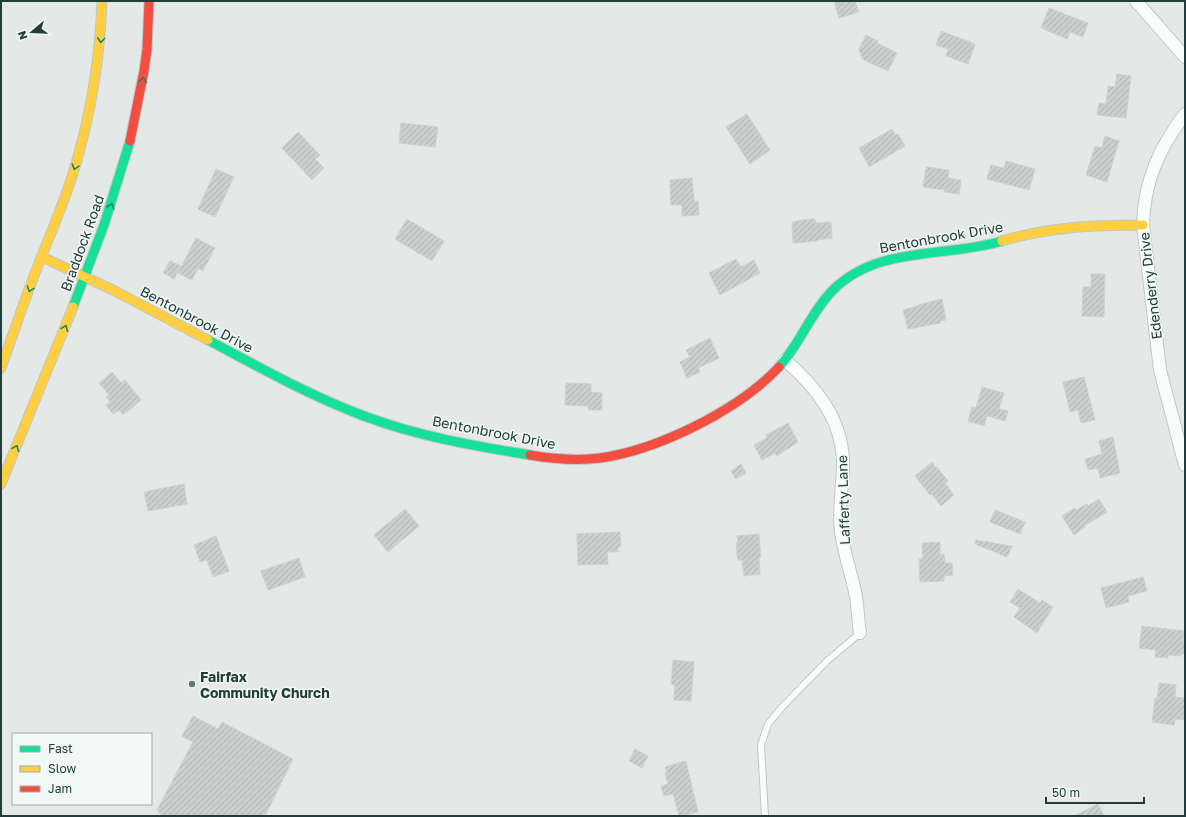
<svg xmlns="http://www.w3.org/2000/svg" width="1186" height="817" viewBox="0 0 1186 817" font-family="'Golos Text',sans-serif">
  <style>
    .building { fill: url(#building-hatch); stroke: #ccd2d1 }
    .lines { fill: none; stroke-linecap: round; stroke-linejoin: round }
    .lane-casing { stroke: #c1c6c5; stroke-width: 8 }
    .street-casing { stroke: #c1c6c5; stroke-width: 14 }
    .fast-casing { stroke: #bfc7c5; stroke-width: 11 }
    .slow-casing { stroke: #bfc7c5; stroke-width: 11 }
    .jam-casing { stroke: #bfc7c5; stroke-width: 11 }
    .lane { stroke: #fbfcfc; stroke-width: 6 }
    .street { stroke: #fbfcfc; stroke-width: 12 }
    .fast { stroke: #16e098; stroke-width: 9 }
    .slow { stroke: #ffcf43; stroke-width: 9 }
    .jam { stroke: #f24e42; stroke-width: 9 }
    .oneway { stroke: #1c8664 }
    .poi-dot { fill: #657977; stroke: #f2f8f6; stroke-width: 1.5 }
    .labels { text-anchor: middle; dominant-baseline: central; stroke-width: 3; stroke-linejoin: round; paint-order: stroke }
    .street-label { font-size: 14px; fill: #213d3a; stroke: #f2f8f6 }
    .poi-label { font-size: 14px; font-weight: bold; fill: #213d3a; stroke: #f2f8f6; text-anchor: start }
  </style>
  <defs>
    <pattern id="building-hatch" width="6" height="6" patternUnits="userSpaceOnUse"><rect width="6" height="6" fill="#cbd0cf"/><path d="M-1 1l2-2M0 6l6-6M5 7l2-2" fill="none" stroke="#aeb4b2"/></pattern>
  </defs>
  <rect width="100%" height="100%" fill="#e4e9e8"/>
  <!-- building -->
  <path class="building" d="M834 1H855L859 12 839 18Z
    M1049 8 1088 23 1083 37 1070 32 1067 39 1041 28Z
    M941 31 975 44 968 64 946 56 948 49 936 45Z
    M866 35 878 41 877 43 897 53 888 71 862 59 859 49Z
    M1117 74 1131 76 1126 118 1097 115 1099 103 1106 104 1108 86 1115 87Z
    M747 114 770 150 750 164 726 127Z
    M401 123 438 127 435 147 399 143Z
    M892 129 895 135 898 134 905 146 869 167 859 148Z
    M298 132 320 155 315 159 324 168 312 180 282 148Z
    M1105 136 1119 141 1107 182 1086 175 1095 146 1102 148Z
    M1006 161 1035 169 1029 190 987 179 991 165 1004 168Z
    M926 167 949 170 948 178 961 180 959 194 944 192 945 190 923 187Z
    M216 169 234 177 215 217 198 209Z
    M692 178 694 201H698L699 215 682 216V205H671L670 180Z
    M407 219 444 241 432 261 395 239Z
    M810 219H815L816 223 831 222 832 238 817 240V241L793 243 792 222Z
    M196 238 215 248 203 271 198 268 192 280 178 273Z
    M736 259 741 267 754 260 760 273 720 295 709 273Z
    M170 261 181 266 174 279 163 273Z
    M1091 274H1105L1104 317 1082 316 1083 287H1091Z
    M942 299 946 320 940 321 941 323 908 329 903 310 918 306V305Z
    M710 338 719 358 698 368 700 372 687 378 680 362 690 357 686 350Z
    M112 372 121 383 125 380 141 400 123 415 119 410 113 414 106 405 110 402 106 397 109 395 99 383Z
    M1084 377 1095 420 1081 423 1078 410 1070 412 1063 382Z
    M566 383 591 384V392L602 393V410H588V406L565 405Z
    M982 387 1004 393 999 409 1008 411 1005 421 987 416 984 426 968 421 972 407 976 408Z
    M788 423 798 442 777 456 775 453 762 460 754 445 767 438 766 435Z
    M1113 437 1120 473 1100 478 1098 468 1088 470 1085 459 1102 454 1099 441Z
    M932 462 936 468 937 467 948 481 945 483 954 495 941 506 932 494 930 495 915 476Z
    M741 464 746 473 736 479 731 471Z
    M184 484 187 504 148 511 144 492Z
    M1099 499 1107 512 1084 526 1085 527 1074 535 1062 516 1074 508 1076 510 1087 504 1088 506Z
    M405 509 419 526 388 552 374 535Z
    M995 510 1025 522 1020 534 990 522Z
    M620 532 621 547H618V552H607L608 564 578 565 577 534Z
    M759 534 761 558H759L760 574 744 576 742 560H738L737 554 736 543H738L737 536Z
    M216 536 229 571 213 577 207 560 200 562 194 545Z
    M976 540 1012 546 1007 557 975 544Z
    M940 542V555L944 554 945 563H952L953 575 944 576V581L920 582 919 559H923L922 543Z
    M299 558 305 577 268 590 261 571Z
    M1143 577 1147 591 1128 596 1129 602 1106 608 1101 588Z
    M1018 589 1040 603 1042 600 1053 607 1037 633 1014 617 1020 608 1010 602Z
    M1142 626 1184 631 1183 642 1185 643V652L1180 656 1168 655V658L1155 657 1156 650 1139 648Z
    M673 660 694 662 691 701 674 700 675 685 671 684Z
    M1159 683 1176 685 1175 697 1185 698V720L1175 719 1174 725 1152 722 1155 698H1157Z
    M193 716 218 729 222 722 293 759 265 816H162L157 810 193 742 182 736Z
    M635 749 648 756 642 768 629 761Z
    M686 761 698 812 679 816 673 794 664 796 661 786 668 784 665 773H667L665 767Z
    M1098 804 1104 816H1074Z"/>
  <g class="lines">
    <defs>
      <path id="lane" d="M765 816 761 745 768 724 784 705 827 661 860 633"/>
      <path id="street" d="M1136 1 1185 57
        M1185 114C1159 148 1144 182 1143 225L1160 370 1185 465
        M785 360C816 387 842 419 843 462 843 485 838 509 841 532 844 554 852 575 856 597 858 609 858 621 860 633"/>
      <path id="fast" d="M73 307 104 225 130 141
        M208 340C259 367 310 396 364 416 417 436 474 446 530 455
        M779 367C800 344 811 312 833 290 878 245 946 258 1002 241"/>
      <path id="slow" d="M1002 241C1049 227 1094 225 1143 225
        M42 257 113 290 208 340
        M1 368C13 335 24 301 37 268 51 232 67 197 77 160 92 108 100 55 102 1
        M1 484 73 307"/>
      <path id="jam" d="M130 141 144 71 147 49 149 1
        M530 455C553 459 576 461 600 458 658 450 739 410 779 367"/>
    </defs>
    <!-- lane casing -->
    <use href="#lane" class="lane-casing"/>
    <!-- street casing -->
    <use href="#street" class="street-casing"/>
    <!-- fast casing -->
    <use href="#fast" class="fast-casing"/>
    <!-- slow casing -->
    <use href="#slow" class="slow-casing"/>
    <!-- jam casing -->
    <use href="#jam" class="jam-casing"/>
    <!-- lane -->
    <use href="#lane" class="lane"/>
    <!-- street -->
    <use href="#street" class="street"/>
    <!-- fast -->
    <use href="#fast" class="fast"/>
    <!-- slow -->
    <use href="#slow" class="slow"/>
    <!-- jam -->
    <use href="#jam" class="jam"/>
  </g>
  <!-- one-way arrows -->
  <defs><path id="oneway-chevron" d="M-2-3.5L2.5 0L-2 3.5" fill="none" stroke-width="1.6" stroke-linecap="round" stroke-linejoin="round"/></defs>
  <g class="oneway">
    <use href="#oneway-chevron" transform="translate(101 40) rotate(94)"/>
    <use href="#oneway-chevron" transform="translate(143 80) rotate(-82)"/>
    <use href="#oneway-chevron" transform="translate(75 167) rotate(106)"/>
    <use href="#oneway-chevron" transform="translate(111 206) rotate(-71)"/>
    <use href="#oneway-chevron" transform="translate(30 289) rotate(110)"/>
    <use href="#oneway-chevron" transform="translate(65 328) rotate(-68)"/>
    <use href="#oneway-chevron" transform="translate(16 448) rotate(-68)"/>
  </g>
  <!-- markers -->
  <circle class="poi-dot" cx="192" cy="684" r="4"/>
  <g class="labels">
    <!-- street labels -->
    <g class="street-label">
      <text transform="translate(941 237) rotate(-10)">Bentonbrook Drive</text>
      <text transform="translate(82 243) rotate(-70)">Braddock Road</text>
      <text transform="translate(1150 286) rotate(-97)">Edenderry Drive</text>
      <text transform="translate(197 319) rotate(28)">Bentonbrook Drive</text>
      <text transform="translate(494 432) rotate(11)">Bentonbrook Drive</text>
      <text transform="translate(843 500) rotate(-92)">Lafferty Lane</text>
    </g>
    <!-- poi labels -->
    <g class="poi-label">
      <text x="200" y="676">Fairfax<tspan x="200" dy="16">Community Church</tspan></text>
    </g>
  </g>
  <!-- border -->
  <rect width="1186" height="817" fill="none" stroke="#213d3a" stroke-width="4"/>
  <!-- legend -->
  <rect x="12" y="733" width="140" height="72" fill="#f2f8f6" stroke="#9eadab"/>
  <rect x="20" y="746" width="20" height="6" fill="#16e098" stroke="#9eadab"/>
  <text x="48" y="753" font-size="12" fill="#213d3a">Fast</text>
  <rect x="20" y="766" width="20" height="6" fill="#ffcf43" stroke="#9eadab"/>
  <text x="48" y="773" font-size="12" fill="#213d3a">Slow</text>
  <rect x="20" y="786" width="20" height="6" fill="#f24e42" stroke="#9eadab"/>
  <text x="48" y="793" font-size="12" fill="#213d3a">Jam</text>
  <!-- north arrow -->
  <g transform="translate(32 32) rotate(251)" stroke="#f2f8f6" stroke-width="3" paint-order="stroke">
  <path d="M0-3L7 15L0 10L-7 15Z" fill="#213d3a"/>
  <text y="-6" font-size="11" font-weight="bold" text-anchor="middle" fill="#213d3a">N</text>
  </g>
  <!-- scale -->
  <path d="M1046 797v6h98v-6" fill="none" stroke="#213d3a" stroke-width="2"/>
  <text x="1052" y="797" font-size="12" fill="#213d3a" stroke="#f2f8f6" stroke-width="3" paint-order="stroke">50 m</text>
</svg>
